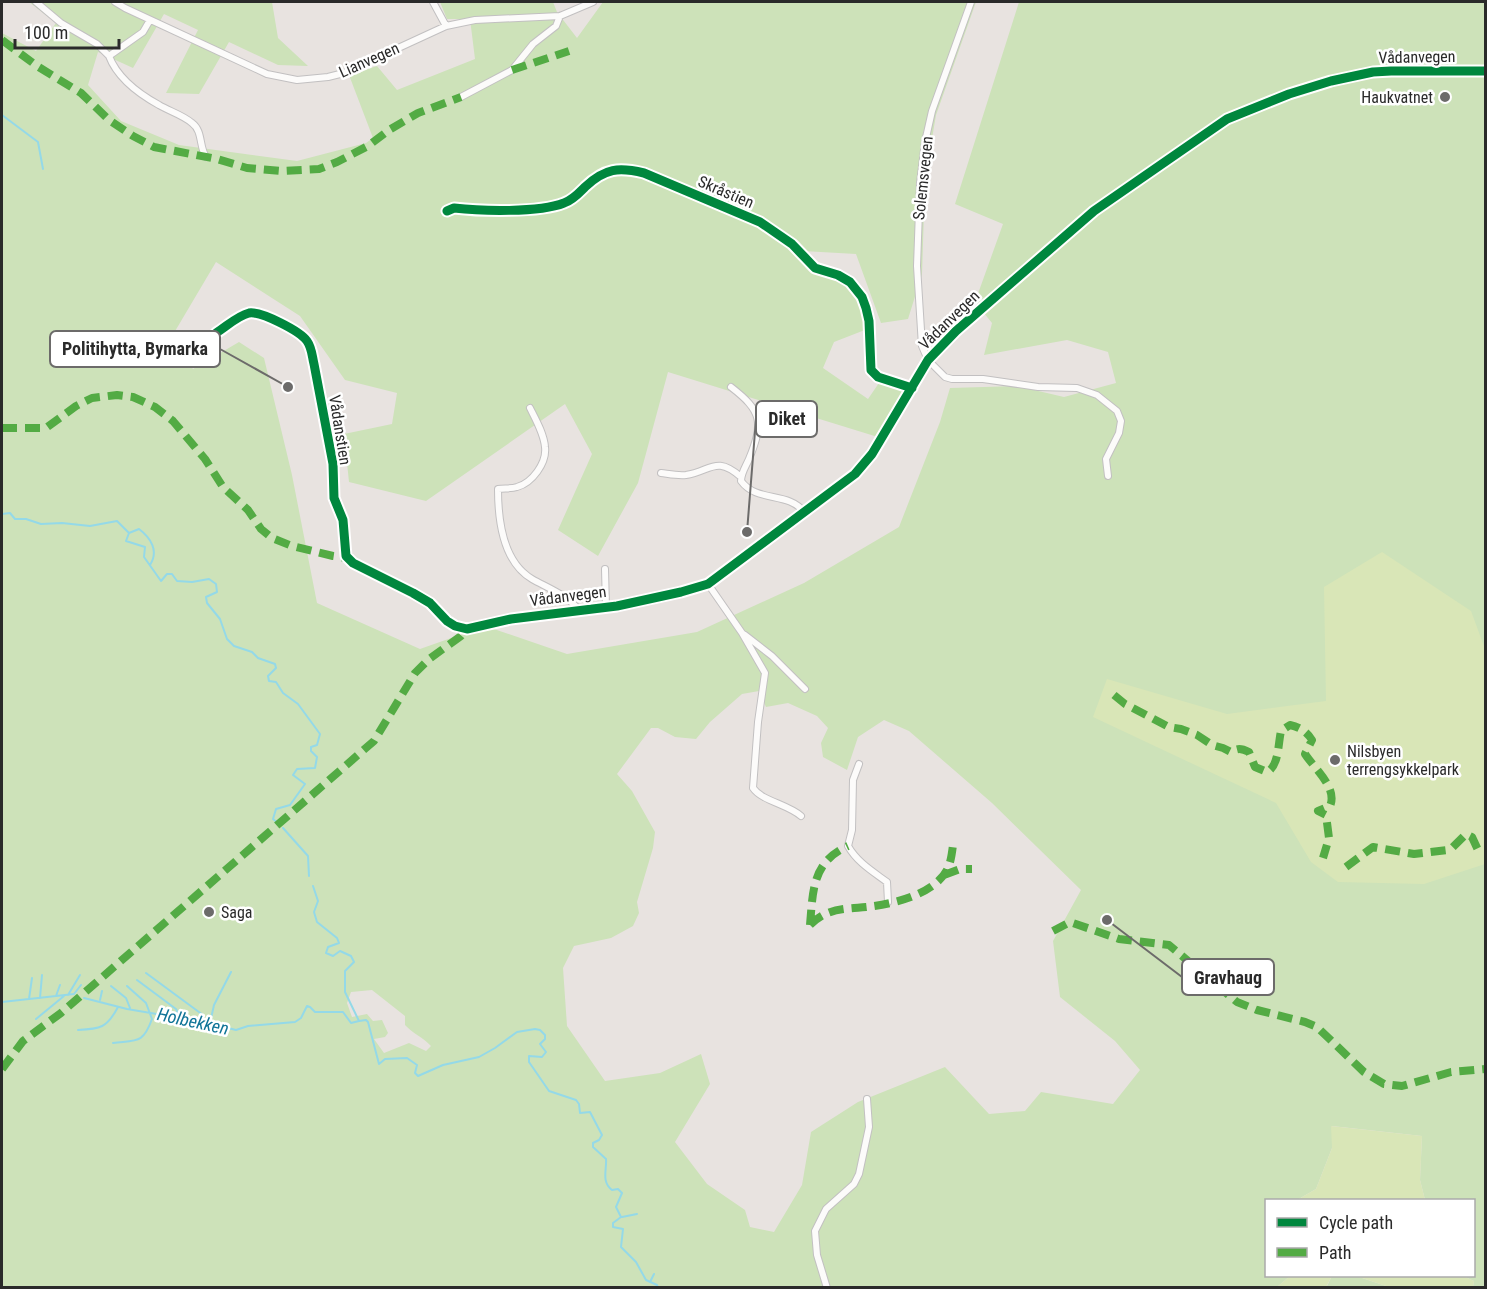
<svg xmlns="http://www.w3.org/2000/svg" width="1487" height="1289" viewBox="0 0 1487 1289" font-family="'Roboto Condensed',sans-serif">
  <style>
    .green { fill: #cde2b9; fill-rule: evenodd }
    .pitch { fill: #d9e6b7 }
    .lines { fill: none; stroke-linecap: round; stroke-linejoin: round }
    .stream { stroke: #94d9e8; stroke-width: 2 }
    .minor-casing { stroke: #c2c0c1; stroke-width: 8 }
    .minor { stroke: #fcfbfa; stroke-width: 6 }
    .quiet { stroke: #53ab44; stroke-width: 8; stroke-dasharray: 15 8; stroke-linecap: butt }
    .cycleway-casing { stroke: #fff; stroke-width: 13 }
    .cycleway { stroke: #00873e; stroke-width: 9 }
    .poi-dot { fill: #6c6b6a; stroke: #fff; stroke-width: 2 }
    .labels { text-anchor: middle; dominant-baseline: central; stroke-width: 5; stroke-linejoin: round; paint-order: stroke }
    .street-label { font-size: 16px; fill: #2a2a2a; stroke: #fff }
    .poi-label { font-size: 16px; fill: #2a2a2a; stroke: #fff; text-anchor: start }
    .water-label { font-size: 18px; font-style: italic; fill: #107497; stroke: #fff }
    .leader { fill: none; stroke: #6c6b6a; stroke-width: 2 }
    .callout-dot { fill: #6c6b6a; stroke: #fff; stroke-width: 2 }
    .callout { fill: #fff; stroke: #6c6b6a; stroke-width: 2 }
    .callout-label { font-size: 18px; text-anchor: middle; font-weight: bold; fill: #2a2a2a }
  </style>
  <rect width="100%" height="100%" fill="#e8e3e0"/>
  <!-- green -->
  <path class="green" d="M29 2H272L278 38 308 66 278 65 229 42 199 94 166 93 198 30 164 14 133 68 98 52 88 85 121 121 179 145 297 161 366 143 373 138 349 75 377 66 397 90 475 59 470 19H447L440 2H553L557 12 577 38 603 2H976L936 115 925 180 922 274 908 319 881 323 856 254 803 251 809 271 848 283 870 328 834 342 823 368 868 399 881 380 906 390 881 438 668 372 638 483 598 556 558 530 592 454 565 404 426 501 349 482 344 434 392 424 397 393 345 380 300 316 216 262 171 338 193 369 239 342 264 358 292 475 317 603 420 649 485 626 567 654 697 632 804 583 899 527 940 422 950 388 1017 386 1064 397 1116 383 1108 352 1067 340 984 355 992 323 975 302 1003 224 955 204 1019 2H1485V1287H1473L1474 1281 1463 1276H1474V1200H1425L1420 1180 1422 1136 1332 1126V1148L1316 1189 1297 1200H1266V1276H1290L1277 1287H2V33L36 51 56 23ZM759 691 766 707 788 703 817 716 828 728 821 743 823 757 847 770 858 737 884 720 909 731 992 803 1081 890 1053 941 1060 997 1115 1041 1140 1070 1113 1104 1041 1092 1025 1111 989 1114 945 1067 858 1102 811 1132 802 1185 774 1232 750 1227 745 1210 707 1184 675 1142 710 1084 701 1054 660 1073 605 1081 567 1026 563 968 574 946 611 938 633 926 639 913 637 902 653 848 655 832 632 791 617 774 651 728H658L675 737 696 739 710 722 742 694ZM372 990 405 1016V1025C413 1034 423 1037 431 1046L426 1051 409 1043 384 1053 374 1039 385 1037 388 1033 382 1020 373 1021 367 1014 352 1017 347 1003 351 992Z
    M1332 1276H1356L1389 1287 1326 1288Z"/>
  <!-- pitch -->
  <path class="pitch" d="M1382 552 1471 611 1485 649V864L1424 884 1338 882 1311 862 1276 803 1093 717 1107 679 1227 714 1326 701 1324 587Z
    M1331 1126 1422 1136 1420 1180 1425 1200H1297L1316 1189 1332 1148Z
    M1290 1276H1332L1326 1287H1277Z
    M1356 1276H1463L1474 1281 1473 1287H1389Z"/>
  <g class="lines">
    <!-- stream -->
    <path class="stream" d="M2 115 38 142 43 169
      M2 514 10 513 15 519H26L41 524 62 523 90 526 117 521 129 533 126 541 145 547 144 557 161 581 167 574H172L177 581 192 582 209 579 216 584 217 592 206 597 207 603 220 619 227 639 234 646 252 652 258 658 275 664 276 668 268 676 269 681 276 682 283 693 298 704 320 734 317 745 311 747V751L317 757 315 768 297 769 293 775 305 784 290 805 276 809 273 819 278 823
      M129 533 139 529C151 538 159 551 150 565
      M283 828 308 856 309 876
      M313 886 318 901 314 912 317 922 337 938 339 943 328 947 326 953 333 956 340 951 351 956 354 962 345 971V992L359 1021 366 1020 368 1022 379 1064 385 1059 407 1058 417 1065 415 1073 418 1076 443 1065 479 1057 495 1048 517 1032 535 1029 540 1030 545 1035V1039L540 1044 546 1052 542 1057 529 1056V1062L549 1091 576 1100 579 1104 580 1113 590 1112 602 1135 599 1140 593 1143V1147L606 1159C607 1169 601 1182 612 1190L618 1189 622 1193 616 1207 621 1217 613 1223V1227L623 1229 621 1247 636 1262 646 1280 657 1285 658 1288
      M146 973 203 1015 204 1022
      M137 980 176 1009 180 1017
      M111 986 126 998 130 1008
      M68 995 80 975
      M56 996 60 985
      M40 998 42 975
      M84 998 127 1009 204 1022 236 1030 248 1026 295 1022 301 1018 307 1006 310 1007 315 1012H343L351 1023 359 1021
      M29 999 32 978
      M100 1000 102 991
      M2 1002 74 994 81 985
      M36 1019 64 996
      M210 1023 214 1005 231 972
      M78 1030C100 1029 107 1028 118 1007
      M113 1043C137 1040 143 1044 152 1019L146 1003 127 986
      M622 1217 637 1214
      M650 1282 654 1274"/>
    <defs>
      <path id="minor" d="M36 2 61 23 97 44 109 56
        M115 2 125 8 267 74 297 80 328 77 344 73 446 26 475 20 560 16 593 2
        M433 2 446 26
        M971 2 932 111 925 142 920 183 917 266 922 346 928 360 945 377 952 379H983L1038 387 1077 388 1097 395 1117 411 1121 421 1119 433 1106 459 1108 476
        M150 20 143 32 109 56C117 77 139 94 159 105 169 111 183 115 192 123 203 131 199 147 206 157
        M461 97 512 70 533 44 556 26 560 16
        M447 211 454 208C480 211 539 213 564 203 573 200 579 193 585 187 605 168 619 167 644 173L760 222 792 244 815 268 838 275 850 282 862 297 866 308 869 321 871 370 878 377 912 388
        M216 333C226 327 237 316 249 313 261 311 300 331 307 341 312 348 312 356 314 364L333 464 334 498 343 520 346 556 353 563 413 593 430 603 447 621 455 626 467 629 511 619 617 606 681 592 708 584 855 474 872 454 928 360 956 331 1094 211 1227 119 1289 94 1331 81 1373 72 1391 71H1486
        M731 387C762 411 764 422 749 459 746 466 741 473 741 481 757 503 788 491 804 512
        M530 408C536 420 544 434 545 447 547 463 532 483 517 487 511 489 504 488 498 489 498 519 503 562 532 579 548 588 567 595 579 610
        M661 473C669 474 678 476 686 475 711 471 716 455 741 477
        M605 569 606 607
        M708 584 742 633 765 673 758 722 753 788C762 801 787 804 801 816
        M745 635 772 656 805 689
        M859 764 853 780 852 830 848 846C857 862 872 871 887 882L888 902
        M827 1288 817 1255 815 1231 826 1209 854 1184 859 1174 869 1127 867 1099"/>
    </defs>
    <!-- minor casing -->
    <use href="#minor" class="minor-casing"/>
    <!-- minor -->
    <use href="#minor" class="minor"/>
    <!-- quiet -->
    <path class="quiet" d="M2 40 37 66 81 93 109 120 133 136 154 147 217 159 247 168 281 171 319 169 337 162 368 146 389 130 418 113 461 97
      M512 70 569 51
      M2 428H46L76 406 92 398 117 395 133 397 155 407 173 421 205 459 223 487 248 510 261 529 272 538 292 546 333 556 347 558
      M1114 695 1125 704 1169 727 1181 729 1197 735 1212 745 1223 748 1231 752C1238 748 1241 748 1249 752L1255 767 1267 772C1279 766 1278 744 1281 731L1290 725C1300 727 1307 732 1312 740L1305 754C1314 768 1338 788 1330 806L1318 811 1326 815 1329 838 1323 858
      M1346 867 1373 847 1414 854 1447 850 1452 848 1466 834 1472 837 1478 850
      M944 875 960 869H972
      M810 925C827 908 844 909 866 907 893 904 935 895 948 868 951 861 952 853 953 845
      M810 925C813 891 812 862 848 846
      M1053 931 1070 922 1119 939 1169 945 1237 1002 1257 1010 1305 1022 1317 1027 1364 1072 1384 1084 1402 1086 1451 1072 1486 1069
      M2 1069 23 1041 61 1013 374 741 415 673 429 659 461 636 467 629"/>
    <defs>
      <path id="cycleway" d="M447 211 454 208C480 211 539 213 564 203 573 200 579 193 585 187 605 168 619 167 644 173L760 222 792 244 815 268 838 275 850 282 862 297 866 308 869 321 871 370 878 377 912 388
        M216 333C226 327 237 316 249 313 261 311 300 331 307 341 312 348 312 356 314 364L333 464 334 498 343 520 346 556 353 563 413 593 430 603 447 621 455 626 467 629 511 619 617 606 681 592 708 584 855 474 872 454 928 360 956 331 1094 211 1227 119 1289 94 1331 81 1373 72 1391 71H1486"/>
    </defs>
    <!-- cycleway casing -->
    <use href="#cycleway" class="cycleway-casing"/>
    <!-- cycleway -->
    <use href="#cycleway" class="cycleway"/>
  </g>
  <!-- markers -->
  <g class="poi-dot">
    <circle cx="1445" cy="97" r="6"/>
    <circle cx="1335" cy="760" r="6"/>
    <circle cx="209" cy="912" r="6"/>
  </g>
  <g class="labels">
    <!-- street labels -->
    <g class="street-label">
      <text transform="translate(1417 57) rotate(-1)">Vådanvegen</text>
      <text transform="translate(369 60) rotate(-24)">Lianvegen</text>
      <text transform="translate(923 178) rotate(-84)">Solemsvegen</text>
      <text transform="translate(726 192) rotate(23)">Skråstien</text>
      <text transform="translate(949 320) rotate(-44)">Vådanvegen</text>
      <text transform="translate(340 430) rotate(81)">Vådanstien</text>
      <text transform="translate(568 596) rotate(-7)">Vådanvegen</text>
    </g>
    <!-- poi labels -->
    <g class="poi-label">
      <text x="1433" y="97" text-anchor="end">Haukvatnet</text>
      <text x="1347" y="751">Nilsbyen<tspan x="1347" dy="18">terrengsykkelpark</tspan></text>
      <text x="221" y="912">Saga</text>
    </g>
    <!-- water labels -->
    <g class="water-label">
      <text transform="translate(193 1021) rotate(12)">Holbekken</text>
    </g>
  </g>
  <!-- callouts -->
  <path class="leader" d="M288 387L220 349M747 532L756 419M1107 920L1182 977"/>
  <g class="callout-dot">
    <circle cx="288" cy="387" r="6"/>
    <circle cx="747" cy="532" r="6"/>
    <circle cx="1107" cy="920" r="6"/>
  </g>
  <g class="callout">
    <rect x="50" y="331" width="170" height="36" rx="6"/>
    <rect x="756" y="401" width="61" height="36" rx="6"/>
    <rect x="1182" y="959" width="92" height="36" rx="6"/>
  </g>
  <g class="callout-label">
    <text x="135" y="355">Politihytta, Bymarka</text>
    <text x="787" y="425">Diket</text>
    <text x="1228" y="984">Gravhaug</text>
  </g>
  <!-- border -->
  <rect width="1487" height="1289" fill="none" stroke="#2a2a2a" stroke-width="6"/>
  <!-- legend -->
  <rect x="1265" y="1199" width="210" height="78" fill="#ffffff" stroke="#aaaaaa" stroke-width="1.5"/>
  <rect x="1277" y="1218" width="30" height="9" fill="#00873e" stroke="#aaaaaa" stroke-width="1.5"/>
  <text x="1319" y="1229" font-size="18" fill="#2a2a2a">Cycle path</text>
  <rect x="1277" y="1248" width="30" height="9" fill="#53ab44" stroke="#aaaaaa" stroke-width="1.5"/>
  <text x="1319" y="1259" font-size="18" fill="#2a2a2a">Path</text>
  <!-- scale -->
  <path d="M15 39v9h104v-9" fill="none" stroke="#2a2a2a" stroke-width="3"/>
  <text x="24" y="39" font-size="18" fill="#2a2a2a" stroke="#ffffff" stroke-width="4.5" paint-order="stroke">100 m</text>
</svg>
